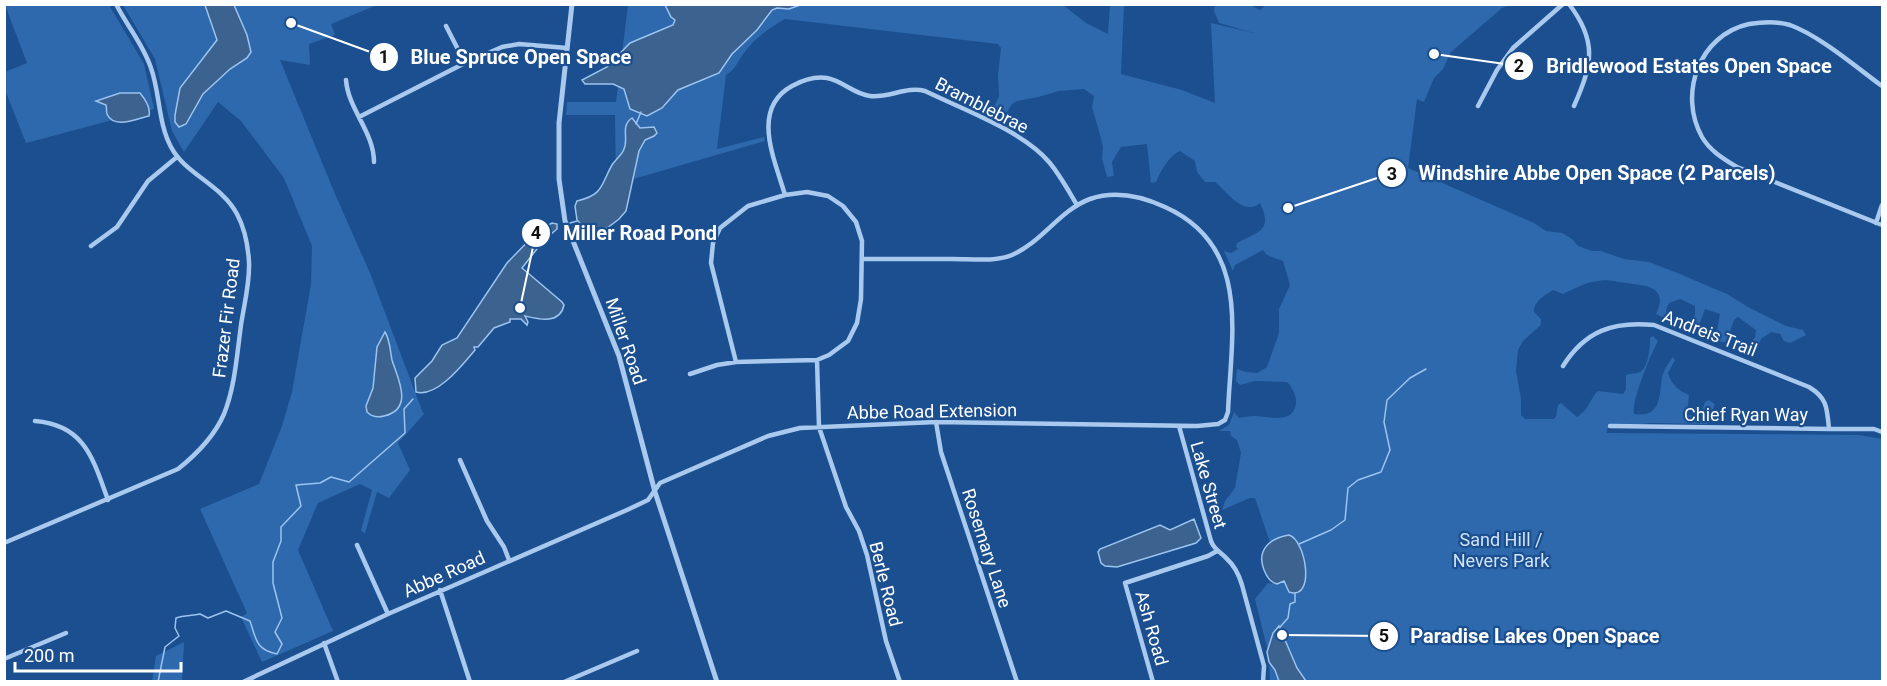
<svg xmlns="http://www.w3.org/2000/svg" width="1887" height="686" viewBox="0 0 1887 686" font-family="Roboto,sans-serif">
  <style>
    .green { fill: #2e69ad }
    .water { fill: #3c6290; stroke: #9cc4f0; stroke-width: 1.5 }
    .lines { fill: none; stroke-linecap: round; stroke-linejoin: round }
    .stream { stroke: #9cc4f0; stroke-width: 1.5 }
    .minor { stroke: #a9c9ee; stroke-width: 4.5 }
    .tertiary { stroke: #a9c9ee; stroke-width: 5 }
    .labels { text-anchor: middle; dominant-baseline: central; stroke-width: 4.5; stroke-linejoin: round; paint-order: stroke }
    .street-label { font-size: 18px; fill: #fff; stroke: #1b4f8f }
    .park-label { font-size: 18px; fill: #cfe3fa; stroke: #1b4f8f }
    .leader { fill: none; stroke: #fff; stroke-width: 2 }
    .callout-dot { fill: #fff; stroke: #1b4f8f; stroke-width: 2 }
    .mark-label { font-size: 18px; text-anchor: middle; font-weight: bold; fill: #111 }
    .callout-label { font-size: 20px; text-anchor: middle; font-weight: bold; fill: #fff; stroke: #1b4f8f; stroke-width: 4.5; stroke-linejoin: round; paint-order: stroke }
  </style>
  <rect width="100%" height="100%" fill="#1b4f8f"/>
  <!-- green -->
  <path class="green" d="M1267 4 1510 5 1502 8 1451 52 1443 69 1434 78 1424 102 1417 99 1408 168 1534 223 1546 231 1562 233 1572 239 1578 246 1592 251H1601L1624 259 1649 262 1675 272 1727 294 1748 307 1786 326 1803 330 1806 335 1790 343 1784 341 1780 334 1771 332 1761 339 1757 352 1750 353 1747 349 1755 337 1756 330 1738 317 1734 320 1726 342H1718L1709 336 1711 331H1717L1720 314 1705 309 1699 325 1692 327 1690 323 1695 315V306L1680 299 1669 303 1666 310V319L1656 314C1669 286 1646 286 1626 283 1616 282 1608 279 1598 281 1586 282 1574 289 1563 294L1553 290C1545 295 1533 302 1534 312L1541 319V325L1523 341 1518 350 1516 371 1521 399V415L1525 419H1554L1556 416 1558 405 1561 403 1577 417C1590 409 1590 398 1598 391L1623 394 1626 389V375C1630 373 1637 374 1640 372 1649 367 1650 346 1650 338L1653 336 1658 341C1651 354 1631 401 1634 414 1664 418 1658 393 1663 374 1665 368 1669 362 1673 357L1675 360 1668 373C1671 384 1679 391 1689 395L1687 415 1700 416 1705 402 1709 400 1715 404 1707 424 1651 423 1611 427 1607 429V433L1859 435 1882 439V681H1270L1269 656 1255 599 1268 583 1277 584 1283 581 1255 498H1250L1222 510 1225 501 1235 488 1241 453 1237 440 1231 436 1230 431H1219L1229 425 1234 412 1239 418C1244 417 1249 416 1254 416 1269 416 1292 425 1296 404 1297 396 1292 387 1287 382L1255 381 1240 385 1236 381 1237 369 1246 372 1257 373 1267 367 1279 333V309L1290 285 1283 261 1267 255 1263 250 1235 265 1233 271 1224 251 1231 253 1238 249 1236 246 1237 243C1259 231 1273 231 1260 203 1244 217 1227 192 1215 182H1205L1197 172 1195 161 1180 151C1169 156 1161 170 1156 182L1151 183 1147 144 1121 147 1112 162 1114 176 1107 177 1102 159 1103 147 1100 135 1092 107 1094 96 1084 89 1059 91 1038 97 1017 101 1012 104 1004 117 992 112 999 96 998 75 1001 48 998 44 785 19C769 28 755 38 744 53 737 62 736 69 726 75L717 149 764 137 765 141 616 184 615 115H566L567 102H616L628 5H1063L1086 23 1108 34 1110 5H1124L1121 74 1182 90 1215 103 1211 23 1254 33 1219 23 1214 11 1215 5H1250L1260 10Z
    M5 5H109L144 64 154 109 26 143 5 90V72L27 63Z
    M123 5H377L331 24 335 35 309 44 310 65 280 60 335 194 370 273 423 413H425L398 443 410 470 389 498 377 492 365 533 361 531 372 490 360 484 318 503 298 550 333 631 262 662 241 617 247 613 200 509 259 484 282 426 292 392 311 284 312 246 284 178 241 121 218 102 184 152 172 131 155 59Z
    M184 642 182 681H152L156 656Z"/>
  <!-- water -->
  <path class="water" d="M205 5H234L247 35 251 52 247 58 230 69 203 94 186 124 179 127 175 122V115L180 88 217 40Z
    M665 5H800L789 9 777 8 772 10 757 30 732 54 719 73 678 90 662 108 647 116 630 109 624 89 613 84H585L582 80 607 67 630 43 673 25 675 20 671 17Z
    M120 93H140C145 99 151 108 149 116 138 118 114 130 107 114 106 111 107 108 106 105L96 101Z
    M632 118 640 128 654 127 657 133 654 136 645 140 639 151 626 211 619 219 607 228 593 233H589L577 220 575 206 577 201C604 195 601 184 612 165 616 159 622 155 624 149 629 138 620 126 632 118Z
    M552 223 557 224V229L544 240 522 268 562 302 564 305C560 325 538 319 525 316L528 322 527 325 521 319H510V322L494 328 478 347H474L475 350C463 364 437 398 416 392L415 378 432 361 442 345 457 338 507 263 539 230Z
    M385 332C390 340 390 350 392 360 397 377 415 409 384 416 377 418 372 417 367 412L366 406 373 388 377 347Z
    M1194 519 1201 538 1196 543 1117 567 1105 566 1101 563 1098 552 1100 549 1160 525 1170 530Z
    M1289 535C1306 540 1316 601 1289 592L1284 581 1277 584C1270 582 1267 577 1264 570 1256 550 1270 538 1289 535Z
    M1279 626 1297 668 1306 681H1279L1275 670 1269 662 1267 652 1273 633Z"/>
  <g class="lines">
    <!-- stream -->
    <path class="stream" d="M636 124 641 112
      M570 223 577 221
      M1299 544 1331 530 1345 520 1348 488 1358 480 1381 472 1390 450 1384 422 1387 400 1410 378 1426 369
      M1280 627 1288 618 1290 604 1295 602V593
      M158 682 165 647 179 636 175 628 176 618C184 615 192 616 200 614L208 618 226 611 250 621C256 639 256 650 277 654L282 644 275 632 282 618 273 583V562L281 541V527L301 506 296 485 320 483 331 477 349 482 405 433 404 409 413 399"/>
    <!-- minor -->
    <path class="minor" d="M1569 4C1598 42 1592 65 1574 106
      M446 26 465 63
      M346 80C348 109 374 132 374 162
      M1882 86C1856 67 1820 36 1790 25 1777 21 1762 22 1749 24 1699 35 1678 94 1702 137 1710 151 1724 159 1737 167L1882 225
      M1478 106 1497 70 1513 48 1563 4
      M359 117 465 63 502 47 519 44 567 48
      M785 195C775 160 750 109 792 86 803 80 814 76 827 78 843 81 854 94 870 96 889 98 907 86 925 91 962 109 1023 131 1049 162 1060 175 1068 190 1077 205
      M1876 223 1882 205
      M91 246 117 227 148 181 177 157
      M817 360 819 427 846 507 859 531 867 555 886 641 900 682
      M1563 366C1585 331 1613 321 1654 325L1809 387C1827 398 1827 407 1829 429
      M690 374 717 365 736 362 817 360 829 355 848 341 857 323 861 299 862 241 856 222 843 206 828 196 807 192 785 195 748 206 720 228 713 243 711 263 736 362
      M35 421C85 425 93 459 108 500
      M936 422 941 452 1017 682
      M1179 426 1211 541C1214 550 1221 552 1227 559 1235 566 1239 575 1242 585L1264 666 1263 682
      M1610 426 1829 429H1874L1882 432
      M460 460 487 521 504 547 509 560
      M4 543 178 469C197 454 214 437 224 414 235 387 237 354 241 325 244 305 250 283 249 262 248 245 245 229 237 214 221 184 185 174 171 147 158 123 160 93 151 68 143 44 127 26 116 4
      M357 545 388 614
      M440 590 470 682
      M324 643 338 682
      M4 659 66 633
      M243 682 388 614 627 510 648 500 660 483 768 436 800 428 936 422 1197 426 1218 424 1225 420 1228 412C1231 335 1252 246 1165 207 1141 196 1116 190 1090 199 1060 210 1042 242 1012 255 995 262 972 259 953 259 923 259 893 259 862 259
      M564 682 637 651
      M1153 682 1125 583 1208 556 1217 551"/>
    <!-- tertiary -->
    <path class="tertiary" d="M572 4 559 123V179L565 221 619 356 655 492 717 682"/>
  </g>
  <g class="labels">
    <!-- street labels -->
    <g class="street-label">
      <text transform="translate(982 105) rotate(27)">Bramblebrae</text>
      <text transform="translate(226 318) rotate(-83)">Frazer Fir Road</text>
      <text transform="translate(1710 333) rotate(21)">Andreis Trail</text>
      <text transform="translate(626 341) rotate(71)">Miller Road</text>
      <text transform="translate(932 411) rotate(-1)">Abbe Road Extension</text>
      <text x="1746" y="414">Chief Ryan Way</text>
      <text transform="translate(1209 485) rotate(74)">Lake Street</text>
      <text transform="translate(987 548) rotate(72)">Rosemary Lane</text>
      <text transform="translate(444 574) rotate(-24)">Abbe Road</text>
      <text transform="translate(886 584) rotate(76)">Berle Road</text>
      <text transform="translate(1152 628) rotate(74)">Ash Road</text>
    </g>
    <!-- park labels -->
    <g class="park-label">
      <text x="1501" y="539">Sand Hill /<tspan x="1501" dy="21">Nevers Park</tspan></text>
    </g>
  </g>
  <!-- callouts -->
  <path class="leader" d="M291 23L384 57M1434 54L1519 66M1288 208L1392 173M520 308L536 233M1282 635L1384 636"/>
  <g class="callout-dot">
    <circle cx="291" cy="23" r="6"/>
    <circle cx="1434" cy="54" r="6"/>
    <circle cx="1288" cy="208" r="6"/>
    <circle cx="520" cy="308" r="6"/>
    <circle cx="1282" cy="635" r="6"/>
    <circle cx="384" cy="57" r="15"/>
    <circle cx="1519" cy="66" r="15"/>
    <circle cx="1392" cy="173" r="15"/>
    <circle cx="536" cy="233" r="15"/>
    <circle cx="1384" cy="636" r="15"/>
  </g>
  <g class="mark-label">
    <text x="384" y="63">1</text>
    <text x="1519" y="72">2</text>
    <text x="1392" y="180">3</text>
    <text x="536" y="239">4</text>
    <text x="1384" y="642">5</text>
  </g>
  <g class="callout-label">
    <text x="521" y="64">Blue Spruce Open Space</text>
    <text x="1689" y="73">Bridlewood Estates Open Space</text>
    <text x="1597" y="180">Windshire Abbe Open Space (2 Parcels)</text>
    <text x="640" y="240">Miller Road Pond</text>
    <text x="1535" y="643">Paradise Lakes Open Space</text>
  </g>
  <!-- border -->
  <rect width="1887" height="686" fill="none" stroke="#ffffff" stroke-width="12"/>
  <!-- scale -->
  <path d="M15 662v9h166v-9" fill="none" stroke="#ffffff" stroke-width="3"/>
  <text x="24" y="662" font-size="18" fill="#ffffff" stroke="#1b4f8f" stroke-width="4.5" paint-order="stroke">200 m</text>
</svg>
